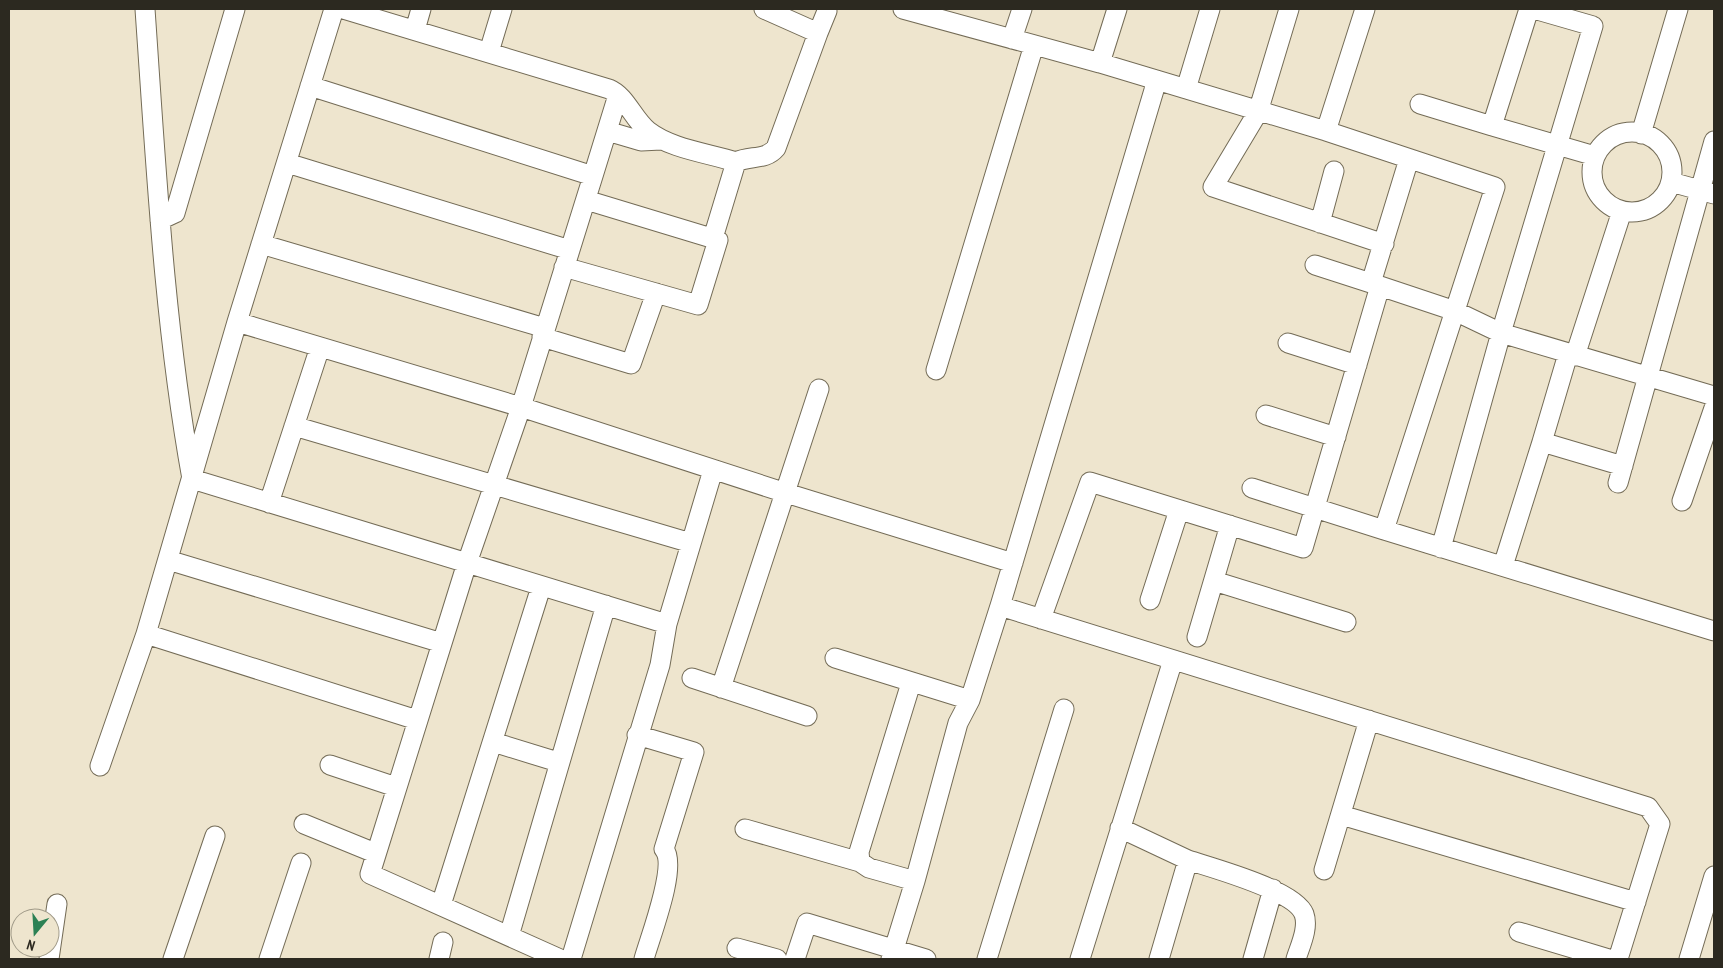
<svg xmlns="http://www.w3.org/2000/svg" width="1723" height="968" viewBox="0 0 1723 968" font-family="'PT Sans Narrow',sans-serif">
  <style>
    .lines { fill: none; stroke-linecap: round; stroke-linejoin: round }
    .minor-casing { stroke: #736b56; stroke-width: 21 }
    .minor { stroke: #fff; stroke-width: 19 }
  </style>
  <rect width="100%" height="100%" fill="#eee5ce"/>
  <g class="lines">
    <defs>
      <path id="minor" d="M145 9C156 166 164 324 192 479L667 624
        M343 9 609 89C626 96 633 119 648 131 671 149 708 153 736 162 750 155 765 161 776 148L818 33
        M764 9 818 33 827 11
        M903 9 1100 63 1326 131 1495 187 1384 530 1252 488
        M1289 9 1258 112 1213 187 1384 244
        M1529 9 1492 126 1595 156
        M415 30 421 9
        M1012 39 1022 9
        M489 52 502 9
        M1100 63 1117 9
        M310 86 593 176 521 407 467 563 370 874 560 959
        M1186 89 1210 9
        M1420 104 1492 126
        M607 131 641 141 661 140
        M1326 131 1365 9
        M1592 172a40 40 0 1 1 80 0a40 40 0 1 1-80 0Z
        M1641 134 1678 9
        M287 163 570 250
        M593 176 618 95
        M1671 182 1714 194
        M160 220 175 213 235 9
        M1320 223 1334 171
        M713 238 736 162
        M261 244 545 328
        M1315 265 1380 286
        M564 267 698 305 718 240 586 200
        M1371 283 1409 159
        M237 322 521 407 786 493 1013 563
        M542 337 631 364 656 293
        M1288 343 1357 365
        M1575 356 1622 211
        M936 370 1034 45
        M1266 415 1336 437
        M294 426 691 543
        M1542 442 1568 354
        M1618 483 1714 141
        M1682 501 1714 408
        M269 503 320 347
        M1384 530 1714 631
        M1441 548 1501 333 1593 26 1534 9
        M168 560 442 643
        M1503 566 1542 442 1623 466
        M1214 581 1346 622
        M1150 600 1179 510
        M1000 606 1157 80
        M1041 619 1090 482 1303 548 1380 286 1455 311 1501 333 1714 396
        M146 634 417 720
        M1197 637 1230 525
        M835 658 970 700
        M692 678 807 716
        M911 683 859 852 860 862 869 868 915 881
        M721 688 819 389
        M637 735 694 752 664 849C678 866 650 937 644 959
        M493 742 558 762
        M330 765 396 787
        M100 766 146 634 237 322 334 9
        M1341 815 1636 902
        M304 824 375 853
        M1120 828 1188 860 1159 959
        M745 829 860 862
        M1188 860C1212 868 1295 890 1304 914 1309 928 1300 946 1296 959
        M1324 870 1369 720
        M441 905 541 587
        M1519 932 1609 959
        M509 936 606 605
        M737 948 777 959
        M49 959 57 904
        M173 959 215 836
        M269 959 301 863
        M439 959 443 942
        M571 959 660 665 667 624 713 470
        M795 959 807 923 926 959
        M891 959 915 881 958 723 970 700 1000 606 1648 807 1660 824 1618 959
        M987 959 1064 709
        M1080 959 1173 660
        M1253 959 1273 889
        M1689 959 1714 876"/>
    </defs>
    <!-- minor casing -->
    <use href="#minor" class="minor-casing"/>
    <!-- minor -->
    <use href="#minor" class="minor"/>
  </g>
  <!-- border -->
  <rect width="1723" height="968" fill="none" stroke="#2c2920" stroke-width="20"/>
  <!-- north arrow -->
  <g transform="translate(35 933) rotate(198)"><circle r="24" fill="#eee5ce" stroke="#a09a88"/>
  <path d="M0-4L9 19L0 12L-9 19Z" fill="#2c8154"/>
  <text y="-8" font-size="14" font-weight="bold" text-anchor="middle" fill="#2c2920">N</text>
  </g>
</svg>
